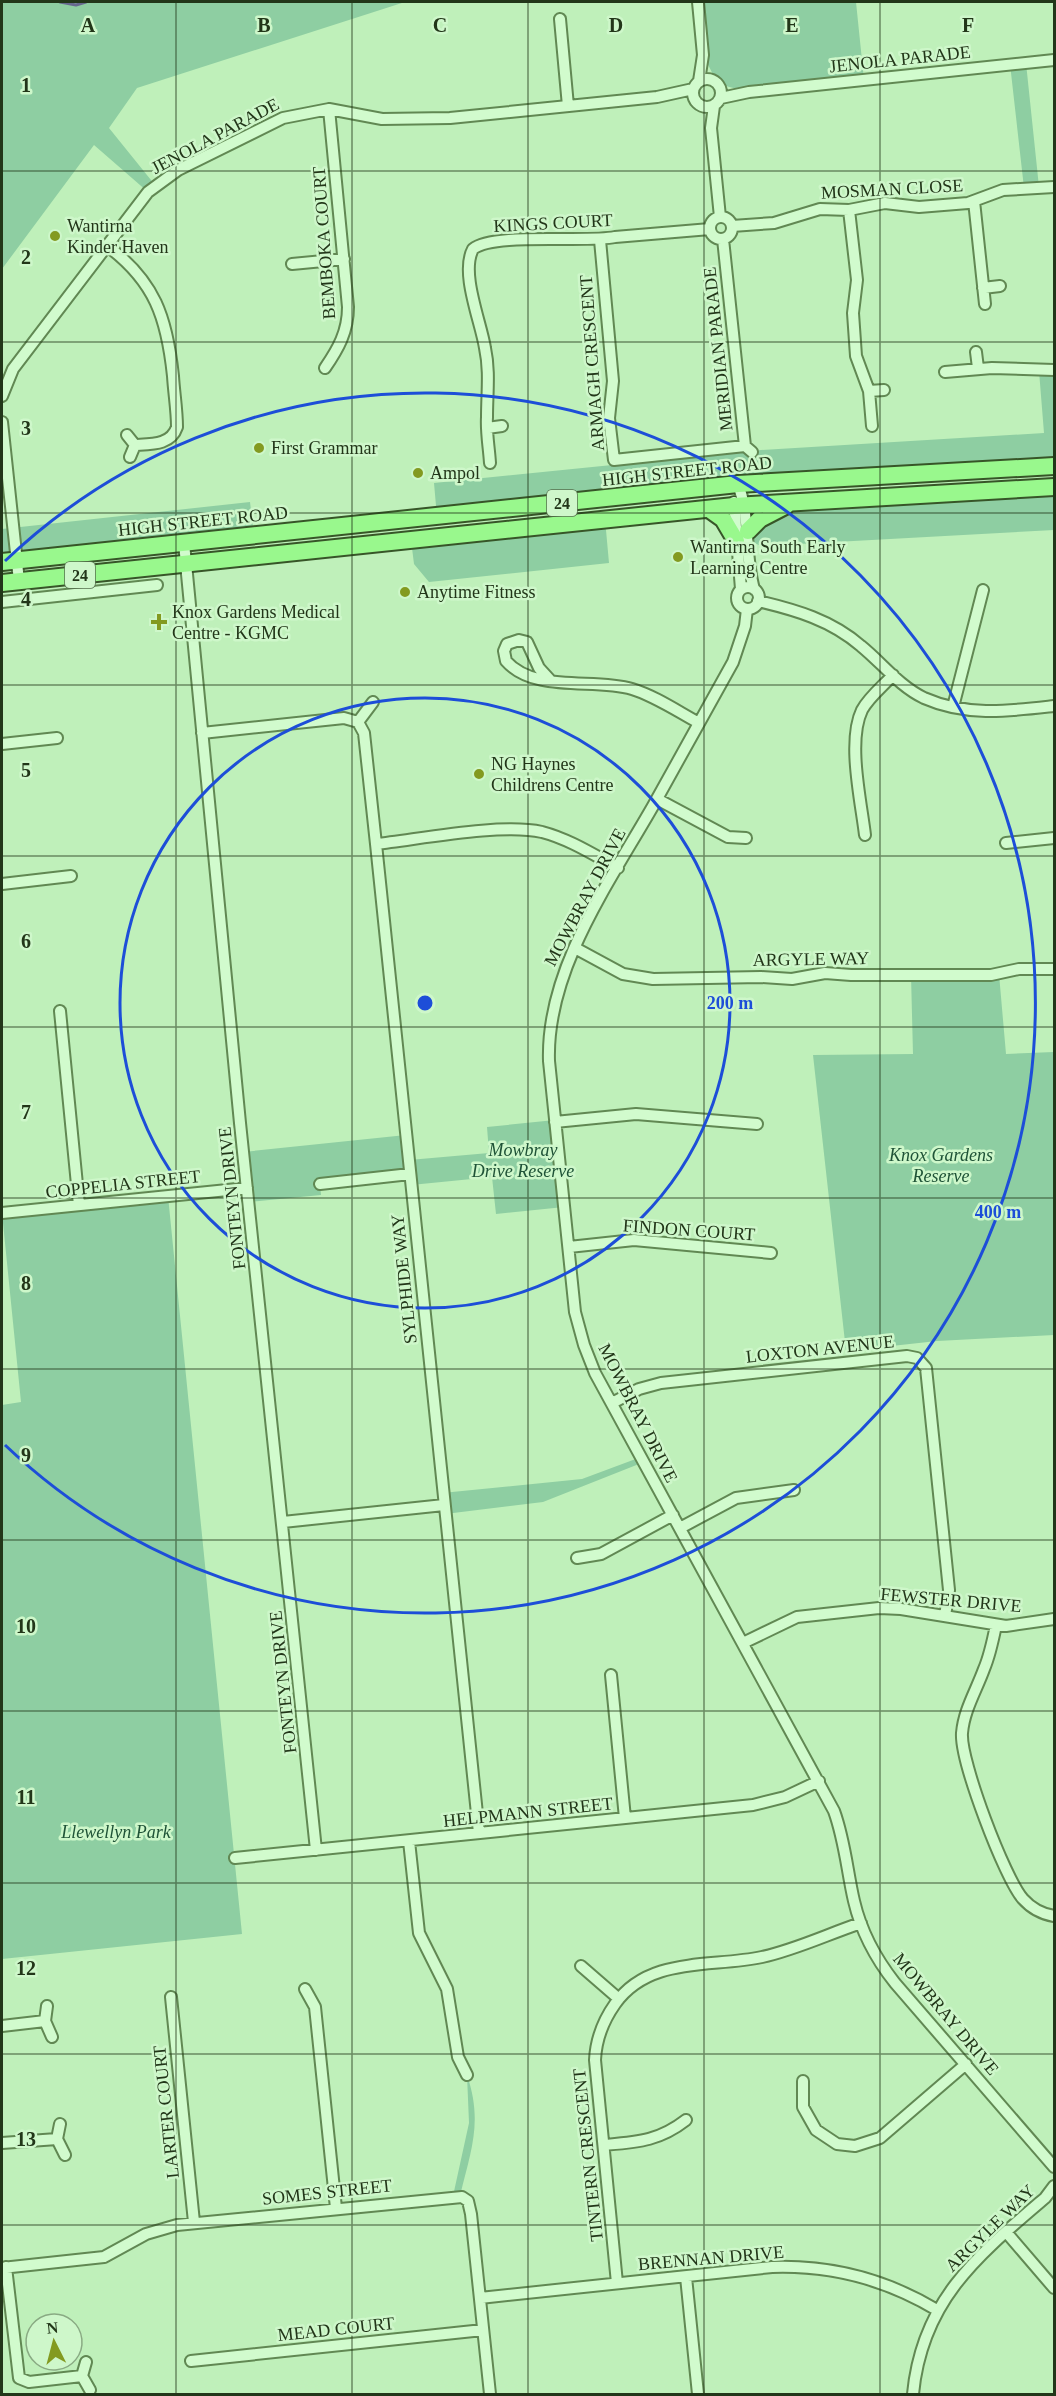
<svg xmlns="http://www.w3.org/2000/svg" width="1056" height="2396" viewBox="0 0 1056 2396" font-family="'Times New Roman',serif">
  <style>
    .green { fill: #8ecea2 }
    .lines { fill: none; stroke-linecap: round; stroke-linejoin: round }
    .stream { stroke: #66688e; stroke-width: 3 }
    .street-casing { stroke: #618853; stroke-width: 14 }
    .primary-casing { stroke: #375528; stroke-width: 20 }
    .street { stroke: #d1fbcd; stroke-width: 10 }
    .primary { stroke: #99f88d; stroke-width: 16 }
    .grid { fill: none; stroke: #223619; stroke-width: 1.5; stroke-opacity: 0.55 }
    .ring { fill: none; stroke: #1d4ed8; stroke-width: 3 }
    .poi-dot { fill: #839a20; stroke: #cef7ca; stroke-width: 2 }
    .labels { text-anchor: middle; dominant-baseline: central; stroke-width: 5; stroke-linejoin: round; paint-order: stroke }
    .shield { fill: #cef7ca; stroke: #56704e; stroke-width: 1.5 }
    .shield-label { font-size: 16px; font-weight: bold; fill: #223619 }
    .street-label { font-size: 18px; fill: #223619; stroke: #cef7ca }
    .poi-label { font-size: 18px; fill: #223619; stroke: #cef7ca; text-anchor: start }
    .park-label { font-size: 18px; font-style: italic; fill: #1f5337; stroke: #cef7ca }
    .grid-label { font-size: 20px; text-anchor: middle; font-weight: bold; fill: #223619; stroke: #cef7ca; stroke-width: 5; stroke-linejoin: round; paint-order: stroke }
    .centre { fill: #1d4ed8; stroke: #cef7ca; stroke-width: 3 }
    .ring-label { font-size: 18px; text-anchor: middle; font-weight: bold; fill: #1d4ed8; stroke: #cef7ca; stroke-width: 5; stroke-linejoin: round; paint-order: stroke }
  </style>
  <rect width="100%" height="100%" fill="#bff0ba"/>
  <!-- green -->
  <path class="green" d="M2 2H405L137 88 109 128 155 185 148 192 94 145 2 269Z
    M698 2H856L864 80 749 92 718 84 703 55Z
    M1026 63 1039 187 1024 188 1010 64Z
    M1054 370V466L437 517 434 483 761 450 1044 433 1039 371Z
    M1054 487V530L761 546 748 540 777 509Z
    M250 502 254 536 2 562V529Z
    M605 519 609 563 429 582 414 564 411 540Z
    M999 974 1006 1054 1054 1052V1335L937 1341 846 1351 813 1055 913 1054 911 975Z
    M555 1120 564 1207 496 1214 492 1177 411 1185 410 1175 320 1184 321 1195 249 1202 243 1152 406 1135 409 1160 489 1153 487 1127Z
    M168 1196 242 1934 2 1959V1405L21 1402 2 1213Z
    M641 1457 644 1462 543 1502 445 1514 442 1493 582 1479Z
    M467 2075C483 2122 471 2150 460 2196H453L469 2123Z"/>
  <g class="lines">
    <!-- stream -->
    <path class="stream" d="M60 2 76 5 86 2"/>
    <defs>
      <path id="street" d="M698 2 703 55 699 81
        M560 19 568 106
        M693 93a14 14 0 1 1 28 0a14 14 0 1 1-28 0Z
        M721 98 749 92 1054 60
        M714 106 711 128 720 217
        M974 201 985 304
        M849 210 857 280 853 313 856 356 869 391 872 426
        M710 228a11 11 0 1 1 22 0a11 11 0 1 1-22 0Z
        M732 226 774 223 820 209 849 210 885 203 919 207 968 203 1003 190 1054 187
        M723 239 745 446 752 452
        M600 240 613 381 609 418 614 460 745 446
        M106 245C155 281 167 318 173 376 174 393 177 410 177 427 171 445 152 444 135 445
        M292 264 344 259
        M983 288 1000 286
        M976 352 978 368
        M325 368C338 349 348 332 348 307L329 109
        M945 372 992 368 1054 370
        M869 391 884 390
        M2 396 13 369 148 192 178 170 283 118 329 109 382 119 450 118 657 97 693 89
        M2 422 19 581
        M487 428 502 426
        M127 435 135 445 130 457
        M490 463C489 447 486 432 487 417 487 393 490 371 485 348 481 322 460 273 473 249 493 232 586 243 615 237L710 229
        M738 484C751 519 744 555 754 589
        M734 502 741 589
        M184 543 240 1123 316 1850
        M737 598a11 11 0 1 1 22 0a11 11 0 1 1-22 0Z
        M758 601C796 610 831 620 861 646 882 663 899 686 924 698 967 717 1010 711 1054 706
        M2 602 157 585
        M747 609 745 626 733 662C706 710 680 758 653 806 609 883 546 970 549 1061L575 1312 584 1345 595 1373 834 1811C845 1841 847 1871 854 1901 861 1931 876 1959 895 1983L1054 2167
        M550 680 539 668 527 642 519 640 507 644 504 651 506 661C534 693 594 678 632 689 655 696 677 711 699 723
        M953 707 983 590
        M358 722 364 733 376 844 479 1833
        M202 733 344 718 358 722 373 702
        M2 744 57 738
        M657 799 728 837 746 838
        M865 835C861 801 847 741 862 710 869 697 883 686 893 675
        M1006 843 1054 838
        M376 844C421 839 501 823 542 832 569 839 594 855 618 868
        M2 884 71 876
        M575 948 623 974 653 979 761 977 792 979 825 973 851 975H991L1019 969H1054
        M60 1011 79 1205
        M555 1122 636 1114 757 1124
        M320 1184 410 1174
        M2 1213 247 1188
        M569 1247 634 1240 771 1253
        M612 1403 639 1389 661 1383 907 1356 917 1358 926 1368 949 1590 945 1616
        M283 1522 444 1505
        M680 1528 736 1498 794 1490
        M577 1558 601 1554 673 1515
        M996 1625C993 1640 990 1655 984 1669 976 1691 964 1710 962 1733 960 1761 1005 1879 1023 1899 1031 1908 1042 1914 1054 1916
        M743 1643 797 1617 879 1608 901 1609 1006 1626 1054 1619
        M611 1675 625 1818
        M409 1841 419 1933 447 1989 458 2057 467 2075
        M235 1858 753 1805 785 1797 819 1781
        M581 1966 619 1999
        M305 1989 315 2007 336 2208
        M171 1997 194 2222
        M47 2006 45 2021 52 2037
        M2 2026 45 2021
        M803 2081V2107L816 2130 837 2144 855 2146 880 2138 966 2064
        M60 2124 57 2139 65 2155
        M2 2143 57 2139
        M604 2145C638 2142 659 2141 686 2120
        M1006 2232 1054 2288
        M6 2267 19 2378 29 2382 82 2376
        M2 2268 104 2257 146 2234 177 2225 462 2197 468 2201 471 2214 490 2394
        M686 2277 698 2394
        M617 2283 595 2060C596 2039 603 2021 615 2004 649 1956 710 1968 762 1957 795 1950 828 1934 861 1923
        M480 2298 772 2267C831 2265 887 2280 937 2310
        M191 2361 483 2330
        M86 2362 82 2376 90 2390
        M913 2394C922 2300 978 2255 1045 2198L1054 2186"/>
      <path id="primary" d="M709 509 723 519 736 541
        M748 531 760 519 787 505
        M2 562 738 484 1054 466
        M2 583 734 506 1054 487"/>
    </defs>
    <!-- street casing -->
    <use href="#street" class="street-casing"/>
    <!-- primary casing -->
    <use href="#primary" class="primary-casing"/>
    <!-- street -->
    <use href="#street" class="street"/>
    <!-- primary -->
    <use href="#primary" class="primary"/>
  </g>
  <!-- grid -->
  <path class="grid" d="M176 2V2394M352 2V2394M528 2V2394M704 2V2394M880 2V2394M2 171H1054M2 342H1054M2 513H1054M2 685H1054M2 856H1054M2 1027H1054M2 1198H1054M2 1369H1054M2 1540H1054M2 1711H1054M2 1883H1054M2 2054H1054M2 2225H1054"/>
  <!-- distance rings -->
  <g class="ring">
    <circle cx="425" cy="1003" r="305"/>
    <path d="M5 561A610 610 0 1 1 5 1445"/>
  </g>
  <!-- markers -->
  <g class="poi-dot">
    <circle cx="55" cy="236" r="6"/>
    <circle cx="259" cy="448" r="6"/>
    <circle cx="418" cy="473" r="6"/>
    <circle cx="678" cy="557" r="6"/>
    <circle cx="405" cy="592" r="6"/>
    <path d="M156 613h6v6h6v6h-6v6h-6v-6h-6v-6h6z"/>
    <circle cx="479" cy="774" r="6"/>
  </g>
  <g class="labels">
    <!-- shield labels -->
    <g class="shield">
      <rect x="547" y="490" width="30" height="26" rx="4.5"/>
      <rect x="65" y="562" width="30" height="26" rx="4.5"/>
    </g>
    <g class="shield-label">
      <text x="562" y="503">24</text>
      <text x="80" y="575">24</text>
    </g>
    <!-- street labels -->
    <g class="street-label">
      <text transform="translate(900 59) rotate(-6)">JENOLA PARADE</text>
      <text transform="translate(215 136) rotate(-28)">JENOLA PARADE</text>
      <text transform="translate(892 189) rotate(-3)">MOSMAN CLOSE</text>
      <text transform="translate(553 223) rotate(-3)">KINGS COURT</text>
      <text transform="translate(324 243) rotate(-94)">BEMBOKA COURT</text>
      <text transform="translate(718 349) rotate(-96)">MERIDIAN PARADE</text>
      <text transform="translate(592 363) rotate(-94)">ARMAGH CRESCENT</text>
      <text transform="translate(687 471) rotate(-6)">HIGH STREET ROAD</text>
      <text transform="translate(203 521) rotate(-6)">HIGH STREET ROAD</text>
      <text transform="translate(585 897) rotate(-62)">MOWBRAY DRIVE</text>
      <text transform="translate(811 959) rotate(-1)">ARGYLE WAY</text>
      <text transform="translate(123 1184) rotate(-6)">COPPELIA STREET</text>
      <text transform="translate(232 1198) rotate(-96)">FONTEYN DRIVE</text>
      <text transform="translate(689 1230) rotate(4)">FINDON COURT</text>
      <text transform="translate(404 1279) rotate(-96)">SYLPHIDE WAY</text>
      <text transform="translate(820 1349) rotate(-6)">LOXTON AVENUE</text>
      <text transform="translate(638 1413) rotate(63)">MOWBRAY DRIVE</text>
      <text transform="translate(951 1600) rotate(5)">FEWSTER DRIVE</text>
      <text transform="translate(283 1682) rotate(-96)">FONTEYN DRIVE</text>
      <text transform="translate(528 1812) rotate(-6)">HELPMANN STREET</text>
      <text transform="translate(946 2014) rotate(50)">MOWBRAY DRIVE</text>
      <text transform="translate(166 2112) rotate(-96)">LARTER COURT</text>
      <text transform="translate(588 2155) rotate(-96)">TINTERN CRESCENT</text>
      <text transform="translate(327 2192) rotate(-6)">SOMES STREET</text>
      <text transform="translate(990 2228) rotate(-44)">ARGYLE WAY</text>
      <text transform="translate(711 2258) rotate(-5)">BRENNAN DRIVE</text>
      <text transform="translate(336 2329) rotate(-6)">MEAD COURT</text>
    </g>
    <!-- poi labels -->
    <g class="poi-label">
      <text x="67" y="226">Wantirna<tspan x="67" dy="21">Kinder Haven</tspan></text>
      <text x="271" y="448">First Grammar</text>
      <text x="430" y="473">Ampol</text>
      <text x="690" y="547">Wantirna South Early<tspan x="690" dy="21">Learning Centre</tspan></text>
      <text x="417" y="592">Anytime Fitness</text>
      <text x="172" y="612">Knox Gardens Medical<tspan x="172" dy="21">Centre - KGMC</tspan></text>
      <text x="491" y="764">NG Haynes<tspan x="491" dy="21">Childrens Centre</tspan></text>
    </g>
    <!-- park labels -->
    <g class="park-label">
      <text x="523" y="1150">Mowbray<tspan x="523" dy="21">Drive Reserve</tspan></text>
      <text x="941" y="1155">Knox Gardens<tspan x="941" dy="21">Reserve</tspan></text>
      <text x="116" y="1832">Llewellyn Park</text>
    </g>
  </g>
  <g class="grid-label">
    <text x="88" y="32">A</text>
    <text x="264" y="32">B</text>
    <text x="440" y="32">C</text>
    <text x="616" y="32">D</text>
    <text x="792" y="32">E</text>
    <text x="968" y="32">F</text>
    <text x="26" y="92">1</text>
    <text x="26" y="264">2</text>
    <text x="26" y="435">3</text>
    <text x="26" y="606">4</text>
    <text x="26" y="777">5</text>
    <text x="26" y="948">6</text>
    <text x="26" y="1119">7</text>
    <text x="26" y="1290">8</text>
    <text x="26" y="1462">9</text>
    <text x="26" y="1633">10</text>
    <text x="26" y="1804">11</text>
    <text x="26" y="1975">12</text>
    <text x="26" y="2146">13</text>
  </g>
  <circle cx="425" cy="1003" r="9" class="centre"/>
  <g class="ring-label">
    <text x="730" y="1009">200 m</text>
    <text x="998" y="1218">400 m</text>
  </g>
  <!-- border -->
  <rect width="1056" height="2396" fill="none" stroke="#223619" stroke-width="6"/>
  <!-- north arrow -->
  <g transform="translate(54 2342) rotate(354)"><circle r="28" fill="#cef7ca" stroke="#89aa83" stroke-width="1.5"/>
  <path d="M0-4.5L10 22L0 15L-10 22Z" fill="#839a20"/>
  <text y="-9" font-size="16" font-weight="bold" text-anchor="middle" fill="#223619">N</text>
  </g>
</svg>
